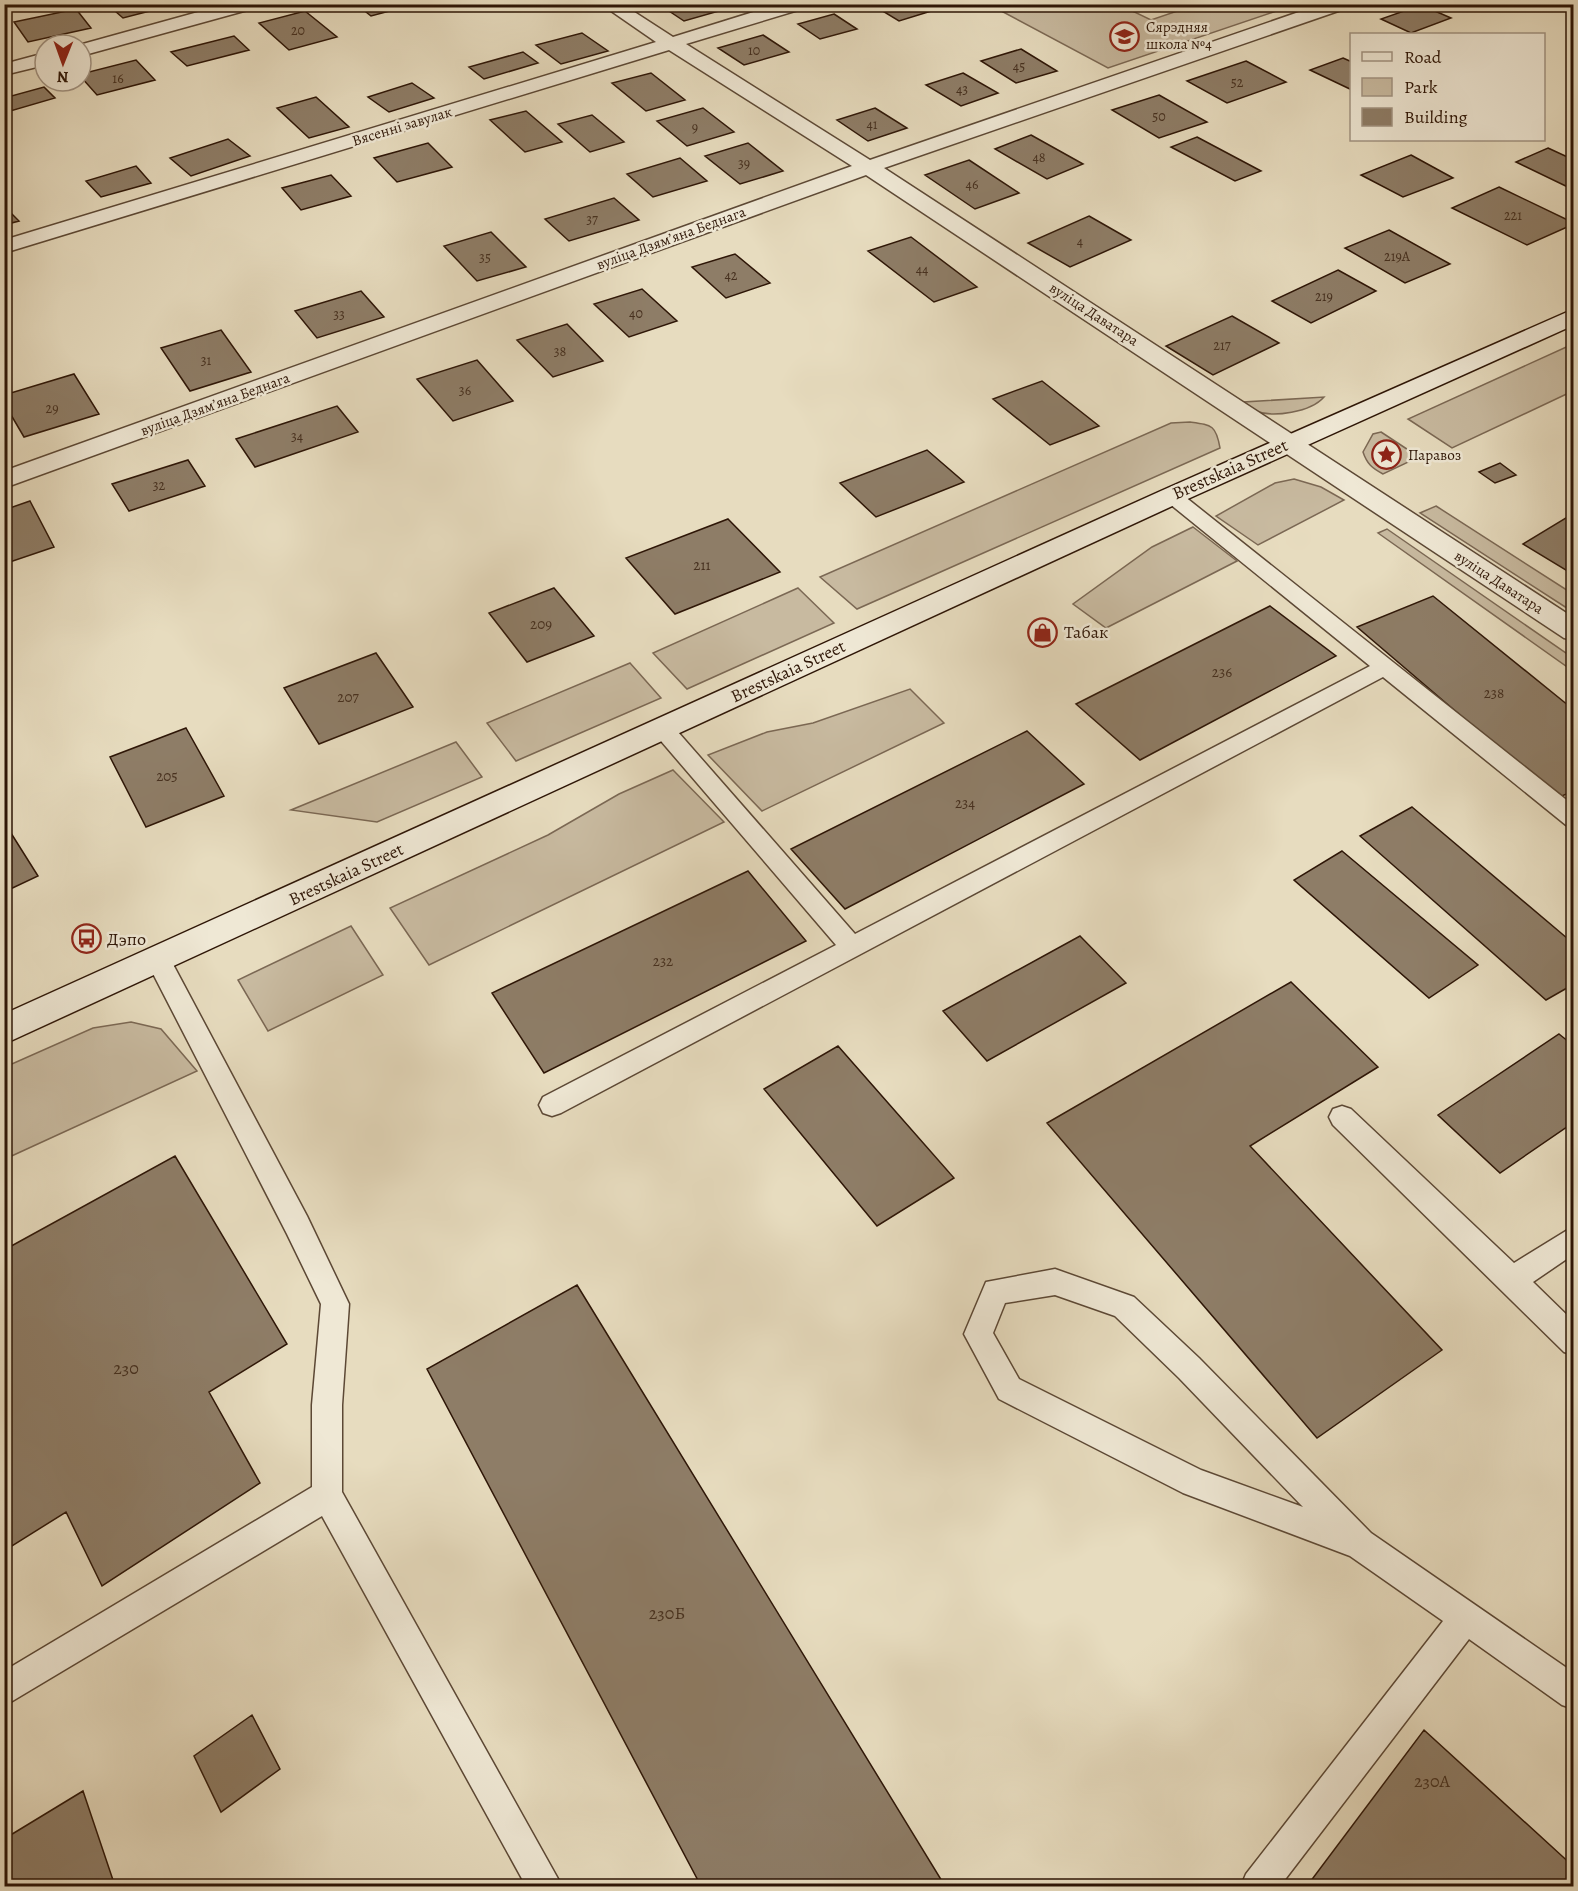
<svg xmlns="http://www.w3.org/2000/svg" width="1578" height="1891" viewBox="0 0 1578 1891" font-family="Alegreya,serif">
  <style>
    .green { fill: #c8baa0; stroke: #7b6854; stroke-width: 1.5 }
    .building { fill: #8e7d67; stroke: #2e1607; stroke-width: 1.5 }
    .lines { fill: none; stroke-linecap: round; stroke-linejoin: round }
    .service-casing { stroke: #5c4835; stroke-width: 3 }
    .minor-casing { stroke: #5c4835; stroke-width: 3 }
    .secondary-casing { stroke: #2e1607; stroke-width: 3 }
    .service { fill: #efe8d5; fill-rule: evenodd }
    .minor { fill: #efe8d5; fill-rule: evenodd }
    .secondary { fill: #efe8d5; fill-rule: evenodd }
    .labels { text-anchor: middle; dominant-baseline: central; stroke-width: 5; stroke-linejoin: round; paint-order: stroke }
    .far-number-label { font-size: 14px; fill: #46301f }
    .far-poi-label { font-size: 15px; fill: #2e1607; stroke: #efe8d5; text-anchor: start }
    .far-street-label { font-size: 15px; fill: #2e1607; stroke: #efe8d5 }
    .number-label { font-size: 15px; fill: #46301f }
    .street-label { font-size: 18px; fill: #2e1607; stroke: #efe8d5 }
    .poi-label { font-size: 18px; fill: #2e1607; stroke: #efe8d5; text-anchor: start }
    .near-number-label { font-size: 18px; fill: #46301f }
  </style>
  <rect width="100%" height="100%" fill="#e7dcbf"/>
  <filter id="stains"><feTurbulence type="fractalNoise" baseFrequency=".00333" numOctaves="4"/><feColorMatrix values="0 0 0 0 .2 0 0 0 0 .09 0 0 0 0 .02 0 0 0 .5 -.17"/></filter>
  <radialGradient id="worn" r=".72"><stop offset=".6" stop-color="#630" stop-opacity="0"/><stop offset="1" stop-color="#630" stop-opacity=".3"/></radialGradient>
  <!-- green -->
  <path class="green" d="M990 5H1120L1151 20 1195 5H1294L1108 68Z
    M1573 344V391L1452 448 1408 419Z
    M1324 397C1311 412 1273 418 1256 411 1252 409 1247 405 1244 402Z
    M1190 422C1212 425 1216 425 1220 448L857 609 820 577 1171 423Z
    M1381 432 1419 457 1383 474C1372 468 1367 464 1363 452L1373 434Z
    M1294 479 1321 487 1344 500 1258 545 1216 516 1275 483Z
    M1436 506 1573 594V612L1420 513Z
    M1193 527 1237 561 1106 628 1073 604 1152 547Z
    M1387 529 1573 658V671L1378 533Z
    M798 588 834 623 687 689 653 653Z
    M630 663 661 698 516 761 487 723Z
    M910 689 944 723 762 811 708 755 767 732 813 723Z
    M456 742 482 777 377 822 291 810Z
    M673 770 724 822 429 965 390 908 548 835 619 794Z
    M351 926 383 975 268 1031 238 980Z
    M131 1022 161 1029 197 1071 5 1159V1067L93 1028Z"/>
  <!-- building -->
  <path class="building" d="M107 4H167L169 6 123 18Z
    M356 4H416L371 16Z
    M672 4H729L733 7 684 21 663 7Z
    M871 4H934L941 8 899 21Z
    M1421 5 1451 18 1411 33 1381 19Z
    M76 9 91 28 28 42 14 22Z
    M305 11 337 37 289 50 259 23Z
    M834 14 857 29 820 39 798 24Z
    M582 33 608 51 561 64 536 45Z
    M763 35 789 52 744 65 718 48Z
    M234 36 249 50 187 66 171 52Z
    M1021 49 1057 71 1016 83 981 61Z
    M523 52 538 63 484 79 469 67Z
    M1343 58 1352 62V90L1310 70Z
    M136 60 155 80 97 95 81 77V74Z
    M1246 61 1286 82 1227 103 1187 81Z
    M651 73 685 100 646 111 612 83Z
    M963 73 998 93 961 106 926 85Z
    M412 83 434 98 389 112 368 97Z
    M44 87 55 98 7 112 4 109V98Z
    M1159 95 1207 122 1159 138 1112 110Z
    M316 97 349 127 309 138 277 108Z
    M703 108 734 132 687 146 657 121Z
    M875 108 907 128 868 141 837 120Z
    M526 111 562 142 525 152 490 120Z
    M592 115 624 142 590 152 558 124Z
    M1031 135 1083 164 1047 179 995 149Z
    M1197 137 1261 171 1235 181 1171 147Z
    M228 139 250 156 191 176 170 158Z
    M428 143 452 167 397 182 374 158Z
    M748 143 783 171 740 184 705 156Z
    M1548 148 1574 160V190L1516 162Z
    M1411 155 1453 178 1403 197 1361 175Z
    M680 158 707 181 653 197 627 174Z
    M969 160 1019 193 975 209 925 175Z
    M136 166 151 183 101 197 86 181Z
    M331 175 351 196 301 210 282 188Z
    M1499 187 1574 223V224L1527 245 1452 208Z
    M614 198 639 220 569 241 545 219Z
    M4 206 19 221 4 225Z
    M1089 216 1131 240 1070 267 1028 243Z
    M1389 230 1450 264 1405 283 1345 248Z
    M491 232 526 267 477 281 444 246Z
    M911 237 977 287 934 302 868 251Z
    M735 254 770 283 726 298 692 267Z
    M1338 270 1376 291 1311 323 1272 301Z
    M642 289 677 321 629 337 594 304Z
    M361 291 384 317 317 338 295 311Z
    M1232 316 1279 343 1213 375 1166 346Z
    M567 324 603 361 553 377 517 340Z
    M221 330 251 372 190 391 161 348Z
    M477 360 513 401 453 421 417 379Z
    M74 374 99 414 24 437 4 403V395Z
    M1042 381 1099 426 1050 445 993 399Z
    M337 406 358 432 255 467 236 439Z
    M927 450 964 482 876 517 840 483Z
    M188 460 205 486 129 511 112 484Z
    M1500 463 1516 475 1495 483 1479 472Z
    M30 501 54 547 4 564V510Z
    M1574 513V575L1523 544Z
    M728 519 780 572 675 614 626 558Z
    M554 588 594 636 527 662 489 613Z
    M1433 596 1574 710V791L1557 798 1357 627Z
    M1270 606 1336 656 1140 760 1076 704Z
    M376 653 413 707 319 744 284 688Z
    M186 728 224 796 146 827 110 757Z
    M1027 731 1084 784 845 909 791 849Z
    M1412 807 1574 944V984L1546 1000 1360 836Z
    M4 822 38 876 4 892Z
    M1342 851 1478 965 1429 998 1294 880Z
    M748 871 806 941 544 1073 492 993Z
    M1080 936 1126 983 987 1061 943 1011Z
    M1291 982 1378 1067 1250 1146 1442 1350 1317 1438 1047 1123Z
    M1559 1034 1574 1046V1122L1500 1173 1438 1115Z
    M838 1046 954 1178 877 1226 764 1089Z
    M175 1156 287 1344 209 1392 260 1483 102 1586 66 1512 4 1551V1250Z
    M577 1285 945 1886H701L427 1369Z
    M252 1715 280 1769 221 1812 194 1756Z
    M1424 1730 1574 1867V1876L1567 1886H1307Z
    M83 1791 115 1886H4V1839Z"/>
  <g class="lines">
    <defs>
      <path id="service" d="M1172 490 1179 492 1574 806V827L1566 825 1383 677 561 1113 552 1116 543 1113 539 1105 543 1097 836 945 655 734 652 729 655 724 663 721 671 724 855 934 1370 666 1165 500 1163 496 1165 492Z
        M158 950 167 953 307 1216 349 1304 342 1405V1492L562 1886H526L322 1516 4 1706V1671L312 1487V1405L321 1304 287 1234 146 960 149 953Z
        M1342 1106 1351 1109 1514 1263 1574 1226V1254L1533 1282 1574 1322V1355L1564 1352 1333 1125 1329 1117 1333 1109Z
        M1055 1269 1134 1297 1199 1358 1371 1533 1574 1673V1709L1562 1705 1469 1639 1280 1886H1241L1246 1874 1443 1621 1350 1556 1183 1493 999 1399 964 1334 986 1282ZM1055 1295 1115 1316 1179 1378 1303 1507 1201 1470 1019 1379 993 1333 1005 1303Z"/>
      <path id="minor" d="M227 4H257L255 8 81 56V45H79Z
        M601 4H622L673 37 779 4H807L805 8 686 44 870 160 1322 4H1349L1347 8 884 168 1574 618V640L1564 638 866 175 4 488V471L852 166 669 50 4 253V240L656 42Z
        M45 53V65L4 75V64Z"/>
      <path id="secondary" d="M1574 309V325L1181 502 4 1044V1014L1163 490Z"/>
    </defs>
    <!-- service casing -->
    <use href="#service" class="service-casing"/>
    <!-- minor casing -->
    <use href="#minor" class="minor-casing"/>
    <!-- secondary casing -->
    <use href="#secondary" class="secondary-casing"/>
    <!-- service -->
    <use href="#service" class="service"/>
    <!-- minor -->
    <use href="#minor" class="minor"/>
    <!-- secondary -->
    <use href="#secondary" class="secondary"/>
  </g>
  <!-- icons -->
  <defs>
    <symbol id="school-ring" viewBox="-11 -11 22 22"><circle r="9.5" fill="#efe8d5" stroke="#8f2418" stroke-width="1.5"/><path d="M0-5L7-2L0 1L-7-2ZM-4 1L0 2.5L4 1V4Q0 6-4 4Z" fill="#8f2418"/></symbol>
    <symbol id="sight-ring" viewBox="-11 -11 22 22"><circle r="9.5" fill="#efe8d5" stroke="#8f2418" stroke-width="1.5"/><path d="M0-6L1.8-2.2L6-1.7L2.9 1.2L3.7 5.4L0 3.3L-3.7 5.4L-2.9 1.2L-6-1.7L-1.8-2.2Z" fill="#8f2418"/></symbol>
    <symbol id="shop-ring" viewBox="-11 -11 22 22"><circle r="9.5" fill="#efe8d5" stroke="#8f2418" stroke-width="1.5"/><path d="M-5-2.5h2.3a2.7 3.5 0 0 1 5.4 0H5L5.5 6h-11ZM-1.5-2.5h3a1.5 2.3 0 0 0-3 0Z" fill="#8f2418"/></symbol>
    <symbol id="bus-ring" viewBox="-11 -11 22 22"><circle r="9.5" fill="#efe8d5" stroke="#8f2418" stroke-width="1.5"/><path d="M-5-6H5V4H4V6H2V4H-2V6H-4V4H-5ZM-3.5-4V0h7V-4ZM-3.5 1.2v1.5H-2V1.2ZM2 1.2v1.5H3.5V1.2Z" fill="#8f2418"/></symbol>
  </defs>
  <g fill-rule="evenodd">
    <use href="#school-ring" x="1108" y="20" width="33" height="33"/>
    <use href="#sight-ring" x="1370" y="438" width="33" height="33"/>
    <use href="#shop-ring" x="1026" y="616" width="33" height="33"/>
    <use href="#bus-ring" x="70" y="922" width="33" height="33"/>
  </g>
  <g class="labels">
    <!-- far-number labels -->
    <g class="far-number-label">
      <text x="298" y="30">20</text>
      <text x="754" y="50">10</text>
      <text x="1019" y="66">45</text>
      <text x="118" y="78">16</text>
      <text x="1237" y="82">52</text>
      <text x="962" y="89">43</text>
      <text x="1159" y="116">50</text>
      <text x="872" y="124">41</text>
      <text x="695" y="127">9</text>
      <text x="1039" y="157">48</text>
      <text x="744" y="163">39</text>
      <text x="972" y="184">46</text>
      <text x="1513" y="215">221</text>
      <text x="592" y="219">37</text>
      <text x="1080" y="241">4</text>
      <text x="1397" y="256">219А</text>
      <text x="485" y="257">35</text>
      <text x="922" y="269">44</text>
      <text x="731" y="275">42</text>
      <text x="1324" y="296">219</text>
      <text x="636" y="313">40</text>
      <text x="339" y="314">33</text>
      <text x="1222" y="345">217</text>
      <text x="560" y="351">38</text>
      <text x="206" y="360">31</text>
      <text x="465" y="390">36</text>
      <text x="52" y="408">29</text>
      <text x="297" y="436">34</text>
      <text x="159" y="485">32</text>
    </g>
    <!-- far-poi labels -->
    <g class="far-poi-label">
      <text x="1146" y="27">Сярэдняя<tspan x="1146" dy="17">школа №4</tspan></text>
      <text x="1408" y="455">Паравоз</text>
    </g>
    <!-- far-street labels -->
    <g class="far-street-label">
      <text transform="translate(402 126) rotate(-17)">Вясенні завулак</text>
      <text transform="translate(671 238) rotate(-20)">вуліца Дзямʼяна Беднага</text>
      <text transform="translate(1094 314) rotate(33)">вуліца Даватара</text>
      <text transform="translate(215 404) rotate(-20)">вуліца Дзямʼяна Беднага</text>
      <text transform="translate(1499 582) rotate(33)">вуліца Даватара</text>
    </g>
    <!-- number labels -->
    <g class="number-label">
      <text x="702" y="565">211</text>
      <text x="541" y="624">209</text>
      <text x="1222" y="672">236</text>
      <text x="1494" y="693">238</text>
      <text x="348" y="697">207</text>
      <text x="167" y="776">205</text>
      <text x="965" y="803">234</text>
      <text x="663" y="961">232</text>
    </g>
    <!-- street labels -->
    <g class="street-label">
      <text transform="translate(1230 469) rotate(-24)">Brestskaia Street</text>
      <text transform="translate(788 671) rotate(-25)">Brestskaia Street</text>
      <text transform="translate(346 874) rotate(-25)">Brestskaia Street</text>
    </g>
    <!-- poi labels -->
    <g class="poi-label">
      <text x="1064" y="632">Табак</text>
      <text x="107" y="939">Дэпо</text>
    </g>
    <!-- near-number labels -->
    <g class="near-number-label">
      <text x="126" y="1368">230</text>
      <text x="667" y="1613">230Б</text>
      <text x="1432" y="1781">230А</text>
    </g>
  </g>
  <!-- margin -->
  <rect width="1578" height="1891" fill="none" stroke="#e7dcbf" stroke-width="24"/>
  <rect x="6" y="6" width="1566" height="1879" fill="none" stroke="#2e1607" stroke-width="3"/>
  <rect x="12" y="12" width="1554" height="1867" fill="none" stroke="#2e1607" stroke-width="1.5"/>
  <!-- legend -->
  <rect x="1350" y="33" width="195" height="108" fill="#efe8d5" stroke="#a29483" stroke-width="1.5"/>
  <rect x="1362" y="52" width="30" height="9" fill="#efe8d5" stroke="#a29483" stroke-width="1.5"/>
  <text x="1404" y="63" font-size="18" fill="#2e1607">Road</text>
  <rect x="1362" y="78" width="30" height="18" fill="#c8baa0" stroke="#a29483" stroke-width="1.5"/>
  <text x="1404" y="93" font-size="18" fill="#2e1607">Park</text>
  <rect x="1362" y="108" width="30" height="18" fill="#8e7d67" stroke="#a29483" stroke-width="1.5"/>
  <text x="1404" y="123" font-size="18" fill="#2e1607">Building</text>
  <!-- north arrow -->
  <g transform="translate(63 63) rotate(181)"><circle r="28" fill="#efe8d5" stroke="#a29483" stroke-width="1.5"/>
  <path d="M0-4.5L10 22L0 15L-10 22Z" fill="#8f2418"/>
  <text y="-9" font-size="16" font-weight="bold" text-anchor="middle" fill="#2e1607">N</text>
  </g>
  <rect width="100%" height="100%" filter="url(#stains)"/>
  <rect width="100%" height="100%" fill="url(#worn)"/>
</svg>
